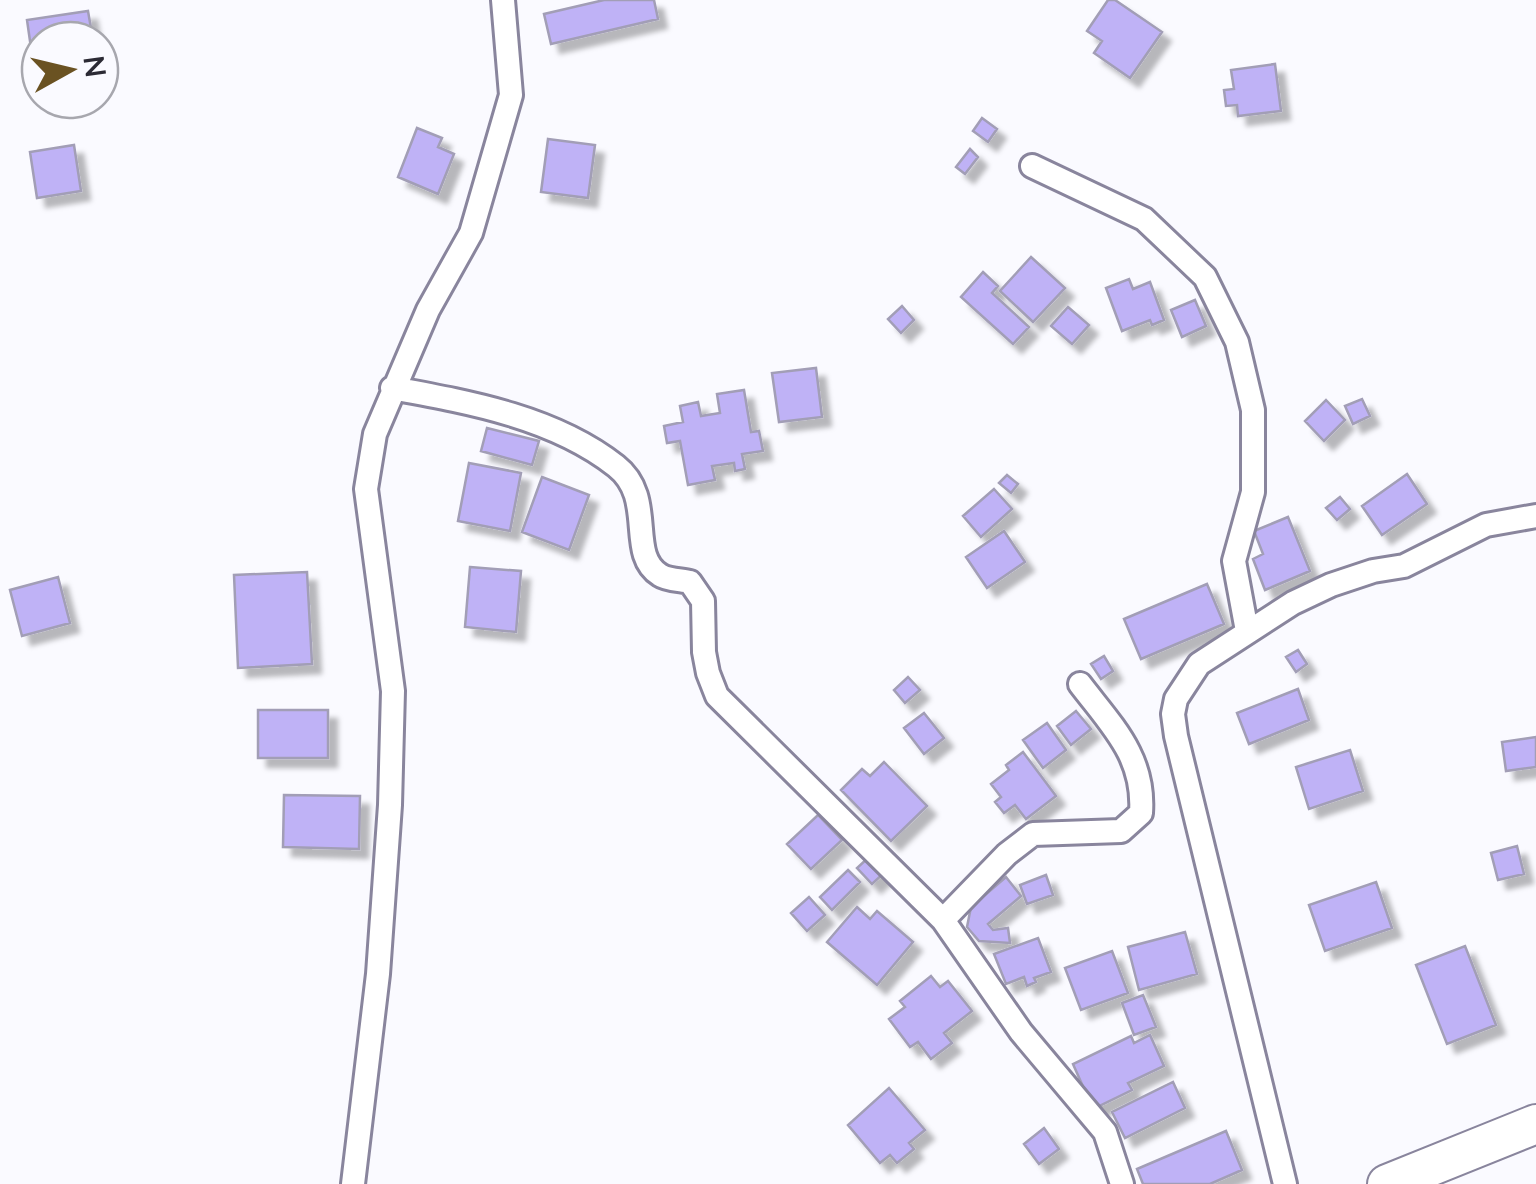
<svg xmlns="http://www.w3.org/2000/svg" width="1536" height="1184" viewBox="0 0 1536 1184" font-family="Lato,sans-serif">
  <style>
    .building { fill: #bfb2f6; stroke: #a29eb6; stroke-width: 2.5; filter: url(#shadow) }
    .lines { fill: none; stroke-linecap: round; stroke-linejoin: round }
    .street-casing { stroke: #89859d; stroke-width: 28 }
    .primary-casing { stroke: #89859d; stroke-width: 42 }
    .street { stroke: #fff; stroke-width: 22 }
    .primary { stroke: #fff; stroke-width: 38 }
  </style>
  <defs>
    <filter id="shadow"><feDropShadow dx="9" dy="9" stdDeviation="2.5" flood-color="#0004"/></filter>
  </defs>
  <rect width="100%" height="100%" fill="#fafaff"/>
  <!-- building -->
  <path class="building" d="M604 0H654L658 19 551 44 544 14Z
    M1108 0H1115L1162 32 1130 78 1094 53 1102 41 1087 31Z
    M88 11 93 40H40V54L32 55 27 20Z
    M1275 64 1281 111 1238 116 1237 105 1226 106 1224 90 1234 89 1231 70Z
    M982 118 997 129 988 142 973 131Z
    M417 128 442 138 438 147 454 154 438 194 398 177Z
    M548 139 595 145 588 198 541 192Z
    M74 145 81 191 37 198 30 152Z
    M970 149 978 157 965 174 956 167Z
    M1031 257 1065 288 1033 322 1000 291Z
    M983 272 998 286 992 293 1029 327 1013 344 961 297Z
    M1129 279 1133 289 1150 282 1164 320 1152 325 1150 320 1122 331 1106 288Z
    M1195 300 1206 326 1182 337 1171 310Z
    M902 306 914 320 901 333 888 319Z
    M1068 307 1089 325 1072 344 1051 326Z
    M816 368 822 417 779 422 772 373Z
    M744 390 751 432 759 431 763 451 742 454 745 469 735 471 734 463 712 466 715 480 688 485 680 441 667 443 664 426 683 422 680 406 698 402 701 416 720 413 717 394Z
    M1362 399 1370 416 1353 424 1345 406Z
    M1326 400 1345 420 1324 441 1305 421Z
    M487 428 539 441 532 465 481 451Z
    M469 463 521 473 510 531 458 521Z
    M1407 474 1427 504 1382 535 1362 506Z
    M1007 475 1018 484 1011 493 999 483Z
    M542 477 589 495 569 550 522 532Z
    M994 489 1012 509 981 537 963 516Z
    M1340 497 1350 509 1337 520 1326 508Z
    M1288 517 1310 571 1265 590 1253 559 1263 554 1254 531Z
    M1004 531 1025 562 987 588 966 557Z
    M470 567 521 571 516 632 465 627Z
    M307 572 312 664 238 668 234 575Z
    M58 577 70 623 22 636 10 590Z
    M1207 584 1224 624 1141 659 1124 619Z
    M1298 650 1307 664 1296 672 1286 657Z
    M1104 656 1113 671 1101 679 1091 664Z
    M908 677 920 690 905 703 894 690Z
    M1298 689 1309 720 1249 744 1237 713Z
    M258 710H328V758H258Z
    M1076 711 1091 729 1071 745 1057 726Z
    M924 713 944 738 924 754 904 728Z
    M1047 723 1066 750 1043 768 1023 740Z
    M1536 737V767L1506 771 1502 742Z
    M1350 750 1363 791 1309 809 1296 767Z
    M1023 752 1056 796 1026 819 1015 805 1004 813 995 802 1001 797 991 784 1009 770 1006 765Z
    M884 762 927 806 891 841 841 790 862 769 870 776Z
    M284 795 360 796 359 849 283 847Z
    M818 815 842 840 811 869 787 844Z
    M1517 846 1524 874 1498 880 1491 853Z
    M870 856 885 872 872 884 857 868Z
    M848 870 860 882 832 910 820 897Z
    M1046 875 1053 895 1027 904 1020 885Z
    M1006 877 1021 896 988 924 993 930 1008 928 1010 943 979 941 967 927 971 907Z
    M1376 882 1392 928 1325 951 1309 905Z
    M809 897 825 915 807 931 791 913Z
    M857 907 870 919 877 911 913 942 877 985 827 942Z
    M1185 932 1197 974 1139 990 1128 947Z
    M1038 938 1051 972 1034 978 1036 982 1027 986 1024 977 1006 984 994 954Z
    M1465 946 1496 1025 1447 1044 1416 965Z
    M1112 951 1128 993 1081 1010 1065 968Z
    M931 976 940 987 948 981 972 1011 944 1033 952 1043 931 1059 918 1042 910 1047 889 1019 905 1007 900 1001Z
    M1143 995 1156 1027 1134 1035 1122 1003Z
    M1150 1035 1164 1066 1128 1083 1132 1090 1093 1109 1073 1064 1131 1036 1134 1043Z
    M1173 1082 1185 1108 1125 1138 1112 1112Z
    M889 1088 925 1130 909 1143 914 1149 897 1163 890 1155 880 1163 848 1125Z
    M1044 1128 1059 1149 1039 1164 1024 1144Z
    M1226 1131 1242 1170 1210 1184H1143L1137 1169Z"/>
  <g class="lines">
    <defs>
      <path id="street" d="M1032 166 1144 219 1205 277 1237 342 1253 410V492L1234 561 1247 631
        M392 388C468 402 554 417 616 466 657 498 626 554 660 575 667 580 682 580 690 582L703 601 704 652 708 673 717 696 943 920 1021 1032 1105 1132 1122 1184
        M943 920 1007 854 1033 834 1121 831 1141 813C1145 757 1112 726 1080 684
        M353 1184 378 974 390 805 393 691 366 489 375 434 428 310 471 233 511 95 503 0
        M1285 1184 1176 736 1173 714 1176 699 1199 664 1293 603 1331 585 1373 571 1404 566 1486 525 1536 516"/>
      <path id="primary" d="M1387 1184 1536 1124"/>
    </defs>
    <!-- street casing -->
    <use href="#street" class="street-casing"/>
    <!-- primary casing -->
    <use href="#primary" class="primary-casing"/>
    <!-- street -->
    <use href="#street" class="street"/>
    <!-- primary -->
    <use href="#primary" class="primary"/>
  </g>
  <!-- north arrow -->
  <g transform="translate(70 70) rotate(82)"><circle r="48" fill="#fafaff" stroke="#a7a7ae" stroke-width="2.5"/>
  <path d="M0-8L18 38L0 25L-18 38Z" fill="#6a5222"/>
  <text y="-15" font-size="28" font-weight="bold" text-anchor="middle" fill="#2b2a34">N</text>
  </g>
</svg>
